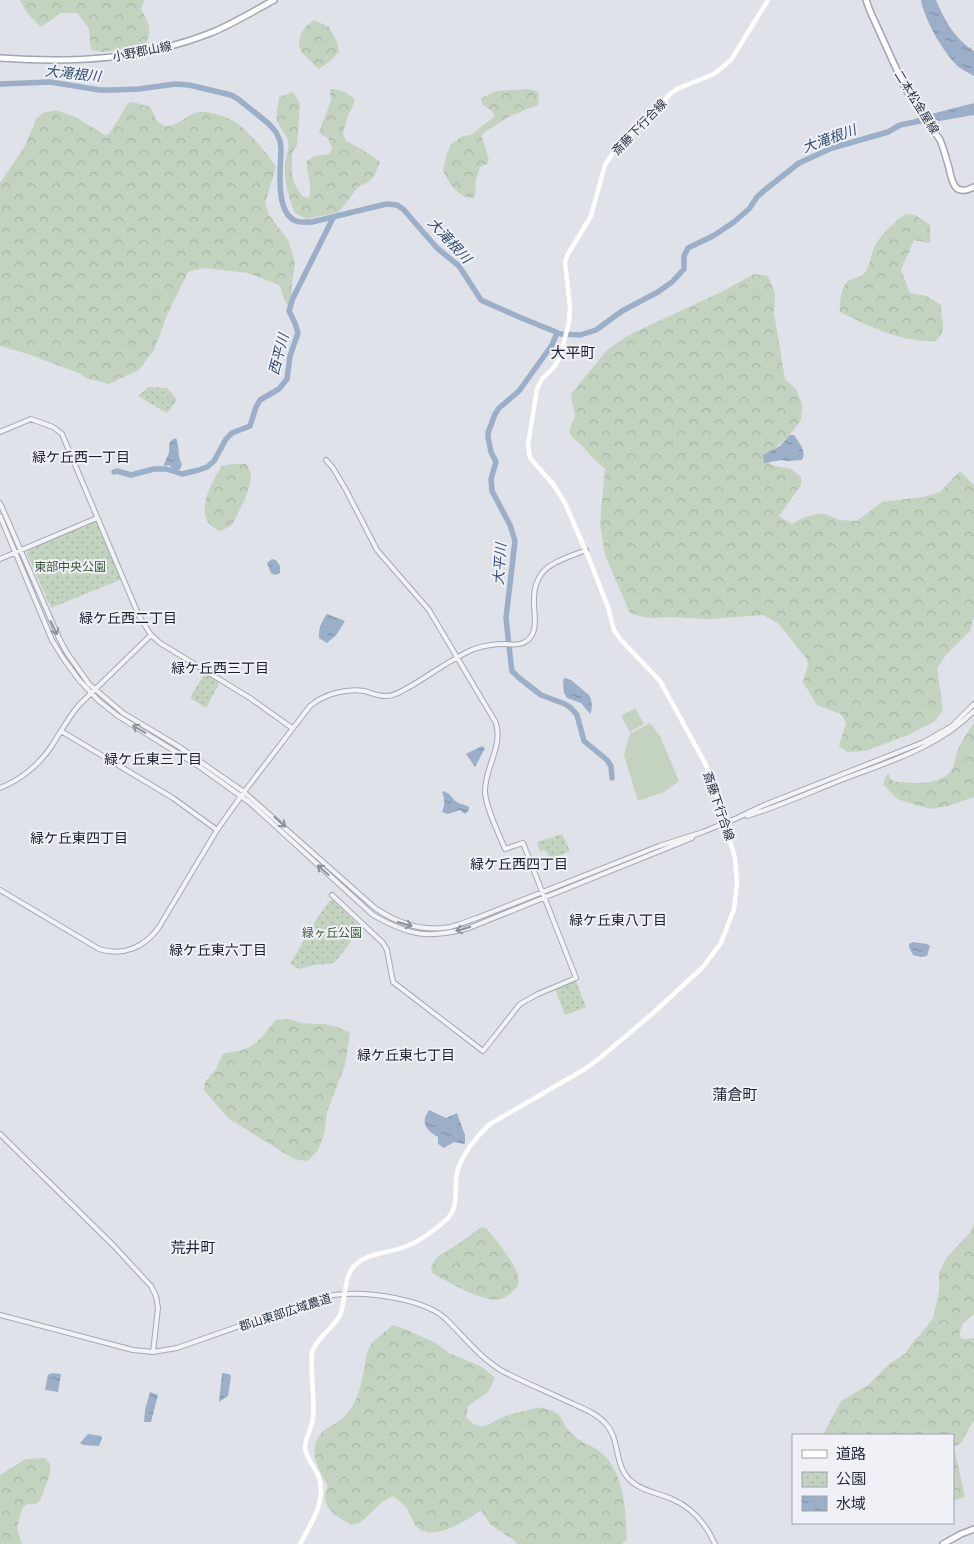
<svg xmlns="http://www.w3.org/2000/svg" width="974" height="1544" viewBox="0 0 974 1544" font-family="Manrope,'Noto Sans JP',sans-serif">
  <style>
    .grass { fill: #c4d2c0 }
    .forest { fill: url(#forest-crowns) }
    .park { fill: url(#park-dots) }
    .water { fill: url(#water-ripples) }
    .lines { fill: none; stroke-linecap: round; stroke-linejoin: round }
    .river { stroke: #9bafc8; stroke-width: 5.5 }
    .tertiary-casing { stroke: #a4a9b2; stroke-width: 6 }
    .primary-casing { stroke: #9fa6b4; stroke-width: 8 }
    .tertiary { stroke: #f2f3f7; stroke-width: 4 }
    .secondary { stroke: #fff; stroke-width: 4.5 }
    .primary { stroke: #fff; stroke-width: 5 }
    .oneway { stroke: #8d929b }
    .labels { text-anchor: middle; dominant-baseline: central; stroke-width: 4; stroke-linejoin: round; paint-order: stroke }
    .street-label { font-size: 12px; fill: #28303f; stroke: #eff1f6 }
    .park-label { font-size: 12px; fill: #3c5a36; stroke: #eff1f6 }
    .water-label { font-size: 14px; font-style: italic; fill: #334e72; stroke: #eff1f6 }
    .neighbourhood-label { font-size: 14px; fill: #1b2130; stroke: #eff1f6 }
    .quarter-label { font-size: 15px; fill: #1b2130; stroke: #eff1f6 }
  </style>
  <defs>
    <pattern id="forest-crowns" width="20" height="18" patternUnits="userSpaceOnUse" patternTransform="scale(1.25)"><rect width="20" height="18" fill="#c4d2c0"/><path d="M2 6a3 3 0 1 1 6 0M12 15a3 3 0 1 1 6 0" fill="none" stroke="#a8b5a6"/></pattern>
    <pattern id="park-dots" width="8" height="8" patternUnits="userSpaceOnUse" patternTransform="scale(1.25)"><rect width="8" height="8" fill="#c4d2c0"/><path d="M2 2h.1M6 6h.1" fill="none" stroke="#a8b5a6" stroke-width="1.8" stroke-linecap="round"/></pattern>
    <pattern id="water-ripples" width="26" height="14" patternUnits="userSpaceOnUse" patternTransform="scale(1.25)"><rect width="26" height="14" fill="#9bafc8"/><path d="M2 4q2-2 4 0t4 0M15 11q2-2 4 0t4 0" fill="none" stroke="#7e8fa4"/></pattern>
  </defs>
  <rect width="100%" height="100%" fill="#dfe2e8"/>
  <!-- grass -->
  <path class="grass" d="M635 708 644 724 630 732 621 716Z
    M650 723 660 736 679 781 664 792 638 801 624 755 630 734Z"/>
  <!-- forest -->
  <path class="forest" d="M20 0H145L141 8C148 23 153 28 146 44L103 52 91 50 89 29 77 13H61L41 27 27 13Z
    M314 20 329 27 337 42 339 51C333 59 327 64 318 69 314 63 305 57 301 51 295 39 304 26 314 20Z
    M330 89C339 89 351 93 355 101L347 118 343 134 346 141 363 150 380 162 374 176 368 182 359 186 339 212 306 219 295 213C289 200 283 178 285 163 286 156 290 148 288 140 286 134 280 129 278 123 274 115 279 106 279 97L293 92 300 104 297 145 292 153V172L294 183 302 196 309 198C313 183 306 175 307 161L315 156 329 154 332 149 328 138 320 134 319 132 331 101Z
    M528 89 537 91 539 94 538 105 510 116 483 133 482 137 489 160 487 164 480 167 476 180 475 196 473 198C458 198 448 182 443 170L447 154 451 144 463 136 471 135 495 116 493 112 482 104 481 98 497 91Z
    M133 102 150 107C154 114 158 127 168 126 179 125 189 113 200 112 209 110 230 118 237 123 248 131 270 156 276 167L265 203 269 215 288 240 292 251 295 264 292 282 291 306 288 307 279 285 248 273 203 268 188 272 167 315 154 350 139 370 109 384 86 378 81 374 31 355 0 346V183L25 146 36 119 43 113 56 110 75 117 105 135 110 133 128 103Z
    M905 214 915 215 930 225V243L914 240 901 270 910 293 927 296 941 305C940 322 949 327 936 341 902 343 869 326 840 312 840 302 840 286 850 280 857 276 862 278 866 271 870 264 871 255 874 248 880 234 893 224 905 214Z
    M754 274 768 276 775 294 774 313 785 379 796 389 802 404 801 420 788 437 775 448 770 454 769 462 771 465 791 469 801 477V485L779 516 792 524 805 517 818 514H825L839 520 857 521 882 502 923 497 940 492 960 471 974 485V615L970 631 945 656 937 669 943 710 935 721 908 735 865 751 847 752 839 746 846 723 841 714 817 705 803 682 808 664 806 658 779 624 763 615 710 619 666 617 654 618 643 617 630 613 605 555 600 523 605 469C597 462 590 455 583 447 578 441 572 439 569 432L575 416 571 394 607 350 629 335 723 291Z
    M232 464H246L251 473 250 483 245 499 232 525 221 531C190 521 210 484 222 466Z
    M974 723V797L948 806 930 809 897 799 883 784 887 774H889C890 783 896 782 904 782 918 784 940 784 951 771 955 766 955 756 958 750 962 740 968 731 974 723Z
    M288 1019C293 1020 298 1023 304 1023 324 1025 331 1022 350 1033L345 1065 327 1112 324 1134 318 1150 308 1161 294 1159 228 1118 204 1090 205 1082 216 1069 223 1054C228 1052 233 1052 239 1051 259 1046 263 1034 276 1020Z
    M974 1224V1314L963 1323 959 1334 962 1339 974 1338V1422L972 1423 961 1443 954 1447 965 1497 953 1501V1435H823L841 1401 868 1385 889 1364 905 1354 910 1346 933 1319 939 1291V1273L947 1257 970 1233Z
    M480 1228H486C495 1239 523 1270 518 1285 517 1287 513 1292 510 1294 503 1300 494 1301 485 1298 466 1293 449 1282 432 1273L431 1267 436 1258 461 1242Z
    M393 1325 407 1330 436 1343 449 1353 482 1367 495 1378 488 1392 468 1406 466 1417C483 1435 488 1422 506 1416 513 1413 521 1412 528 1410 533 1409 538 1407 543 1408 564 1413 559 1419 570 1432 577 1441 590 1444 599 1451 625 1470 625 1509 627 1539L622 1544H516L515 1541 491 1525 481 1510C468 1520 432 1543 417 1527 412 1521 410 1512 405 1506 402 1502 397 1499 393 1496L382 1502 361 1522 352 1525C341 1519 325 1511 325 1497 325 1493 327 1488 328 1485 321 1475 310 1455 316 1442 322 1427 335 1426 344 1417 358 1404 362 1382 365 1364 366 1358 367 1351 370 1346 375 1338 386 1332 393 1325Z
    M45 1458 50 1464V1473L40 1501 34 1505 30 1503 23 1507 21 1512 17 1529 22 1544H0V1475L26 1459Z"/>
  <!-- park -->
  <path class="park" d="M149 387 167 388 177 400 167 413 138 396Z
    M95 522 99 525 122 579 51 608 27 554 29 549Z
    M205 673 220 682 206 708 190 698Z
    M562 834 570 851 552 859 544 850 540 852 537 842Z
    M333 900 361 928 336 961 331 964 313 965 299 969 290 964 316 920 329 901Z
    M576 981 586 1007 565 1015 555 989Z"/>
  <!-- water -->
  <path class="water" d="M921 0H936C945 21 954 38 974 51V76C969 73 964 71 960 68 945 56 924 19 921 0Z
    M974 103V115L922 124 916 118Z
    M790 435H794C799 443 807 451 802 460L787 461 782 460 764 463 763 455 780 446Z
    M176 438C180 447 177 456 182 464L180 469 177 471 174 470 169 465 165 466 164 465C165 461 168 456 169 452 170 444 167 442 176 438Z
    M272 559 276 560 280 566V573L275 575 271 573 267 563Z
    M327 614 345 621 337 634 327 643 319 638C318 630 322 620 327 614Z
    M565 678 571 680 589 695C592 699 593 710 590 714L581 703 567 698 564 693 563 680Z
    M482 746 485 748 475 767 466 754Z
    M443 791C452 794 451 798 457 802 461 805 465 804 469 807V810L465 814 460 810 448 814 442 812C445 804 445 799 442 792Z
    M913 942 927 944 930 946 927 956 921 957 913 955 909 947V944Z
    M429 1110 446 1118 457 1113 465 1135V1143L464 1144 454 1142 444 1148 438 1144V1137C426 1130 420 1123 429 1110Z
    M51 1373 61 1374 58 1392 45 1390 48 1374 50 1375Z
    M222 1373 229 1374 231 1376 228 1396 219 1402Z
    M150 1392 158 1395 151 1422H144L145 1410Z
    M88 1434 101 1436 102 1438 99 1446 83 1445 80 1443Z"/>
  <g class="lines">
    <!-- river -->
    <path class="river" d="M0 84 50 82 100 90H113L139 89 175 84 189 85 231 95 238 99 269 124 276 132 280 141 281 148C281 167 274 212 296 221 301 223 307 222 312 222L378 206 387 204 397 205 403 209 437 248 459 266 481 300 519 317 561 334 580 335 596 330 622 311 658 292 672 282 684 269V256L688 248 713 236 734 222 749 209 757 197 766 189 799 163 832 148 888 132 900 125 925 120
      M557 333 552 345 519 391 499 408 495 414 488 433V437L491 452 496 462 491 479 492 491 510 525 515 541 506 618 511 664 512 671 518 677 541 695 565 704 571 708 577 715 584 741 607 760 611 766 612 778
      M114 472 117 471 131 475 154 469H166L182 474 199 470 207 467 214 461 226 439 232 433 250 426 256 407 260 400 279 389 287 379 290 356 298 333 295 323 289 311 293 298 333 218"/>
    <defs>
      <path id="tertiary" d="M0 432 31 419 53 427 62 434 139 616 151 635 160 643 250 698 292 728
        M326 460 333 468 346 490 377 550 429 610 496 723C503 747 485 767 485 791 485 806 499 834 505 849L523 843 576 978 538 994 520 1004 483 1051 393 982 387 950 383 943 332 895
        M0 503 59 638 67 653 89 684 123 713 178 746 244 792 375 908C397 923 423 932 450 927 459 925 468 921 477 918L659 846 703 832 737 818 762 806 924 742 952 726 974 704
        M0 516 52 640 63 658 79 680 99 701 118 716 200 767 249 802 373 915C410 936 428 939 469 928L692 838
        M0 559 97 518
        M61 731 173 798 217 830
        M0 788C20 780 39 765 51 747 60 733 68 718 79 705L151 635
        M747 816C777 807 806 794 836 782 884 763 937 749 974 711
        M0 890 99 949C123 957 145 947 159 927L217 830 244 792 310 706C324 694 347 688 364 691 372 693 379 697 387 696 396 696 403 690 411 686 430 675 454 657 474 649 483 646 494 644 504 644 510 644 516 646 523 643 541 635 533 613 534 598 534 590 537 580 542 573 552 561 572 556 586 550
        M0 1134 113 1245 151 1286 156 1296 158 1308 153 1352
        M0 1315 133 1350 153 1352 177 1348 322 1297C330 1296 337 1294 345 1294 372 1292 426 1300 446 1319 464 1337 481 1359 504 1372 526 1383 548 1392 569 1402 582 1408 596 1413 605 1423 621 1439 613 1465 631 1481 642 1491 658 1493 672 1499 693 1508 706 1524 715 1544"/>
      <path id="primary" d="M866 0 870 11 905 88 940 140C944 149 946 158 949 168 952 183 955 197 974 187
        M0 58C74 63 143 60 213 32 234 23 254 11 274 0
        M943 1544 961 1534 974 1529"/>
    </defs>
    <!-- tertiary casing -->
    <use href="#tertiary" class="tertiary-casing"/>
    <!-- primary casing -->
    <use href="#primary" class="primary-casing"/>
    <!-- tertiary -->
    <use href="#tertiary" class="tertiary"/>
    <!-- secondary -->
    <path class="secondary" d="M300 1544C311 1524 328 1499 318 1475 314 1466 306 1458 305 1448 305 1437 312 1428 313 1418 315 1396 310 1374 312 1352 317 1337 333 1329 340 1315 346 1301 343 1284 351 1270 363 1252 388 1254 407 1246 420 1241 438 1228 448 1218 459 1206 454 1188 457 1173 461 1155 477 1136 490 1124L585 1069 601 1057 652 1014 703 967 721 943 734 909 737 883 735 858 718 799 705 763 660 681 621 640 614 630 608 607 590 561 565 503 553 484 530 458 528 445 537 389 542 379 554 367 560 357 569 322 570 307 565 262 568 254 591 216 605 165 613 153 652 116 671 93 677 89 714 74 731 60 768 0"/>
    <!-- primary -->
    <use href="#primary" class="primary"/>
  </g>
  <!-- one-way arrows -->
  <defs><path id="oneway-shaft" d="M-6 0H5M1.5-3L5.5 0L1.5 3" fill="none" stroke-width="1.6" stroke-linecap="round" stroke-linejoin="round" transform="scale(1.25)"/></defs>
  <g class="oneway">
    <use href="#oneway-shaft" transform="translate(54 628) rotate(65)"/>
    <use href="#oneway-shaft" transform="translate(139 729) rotate(-149)"/>
    <use href="#oneway-shaft" transform="translate(280 822) rotate(42)"/>
    <use href="#oneway-shaft" transform="translate(323 870) rotate(-138)"/>
    <use href="#oneway-shaft" transform="translate(405 924) rotate(16)"/>
    <use href="#oneway-shaft" transform="translate(463 929) rotate(164)"/>
  </g>
  <g class="labels">
    <!-- street labels -->
    <g class="street-label">
      <text transform="translate(142 51) rotate(-11)">小野郡山線</text>
      <text transform="translate(917 102) rotate(58)">二本松金屋線</text>
      <text transform="translate(639 127) rotate(-46)">斎藤下行合線</text>
      <text transform="translate(719 806) rotate(71)">斎藤下行合線</text>
      <text transform="translate(285 1312) rotate(-18)">郡山東部広域農道</text>
    </g>
    <!-- park labels -->
    <g class="park-label">
      <text x="70" y="566">東部中央公園</text>
      <text x="332" y="932">緑ヶ丘公園</text>
    </g>
    <!-- water labels -->
    <g class="water-label">
      <text transform="translate(73 73) rotate(6)">大滝根川</text>
      <text transform="translate(829 138) rotate(-20)">大滝根川</text>
      <text transform="translate(450 240) rotate(47)">大滝根川</text>
      <text transform="translate(278 354) rotate(-75)">西平川</text>
      <text transform="translate(499 564) rotate(-86)">大平川</text>
    </g>
    <!-- neighbourhood labels -->
    <g class="neighbourhood-label">
      <text x="81" y="456">緑ケ丘西一丁目</text>
      <text x="128" y="617">緑ケ丘西二丁目</text>
      <text x="220" y="667">緑ケ丘西三丁目</text>
      <text x="153" y="758">緑ケ丘東三丁目</text>
      <text x="79" y="837">緑ケ丘東四丁目</text>
      <text x="519" y="863">緑ケ丘西四丁目</text>
      <text x="618" y="919">緑ケ丘東八丁目</text>
      <text x="218" y="949">緑ケ丘東六丁目</text>
      <text x="406" y="1054">緑ケ丘東七丁目</text>
    </g>
    <!-- quarter labels -->
    <g class="quarter-label">
      <text x="573" y="352">大平町</text>
      <text x="735" y="1094">蒲倉町</text>
      <text x="193" y="1247">荒井町</text>
    </g>
  </g>
  <!-- legend -->
  <rect x="792" y="1434" width="162" height="90" fill="#eff1f6" stroke="#9fa4ad"/>
  <rect x="802" y="1450" width="25" height="8" fill="#ffffff" stroke="#9fa4ad"/>
  <text x="836" y="1459" font-size="15" fill="#28303f">道路</text>
  <rect x="802" y="1472" width="25" height="15" fill="url(#park-dots)" stroke="#9fa4ad"/>
  <text x="836" y="1484" font-size="15" fill="#28303f">公園</text>
  <rect x="802" y="1496" width="25" height="15" fill="url(#water-ripples)" stroke="#9fa4ad"/>
  <text x="836" y="1509" font-size="15" fill="#28303f">水域</text>
</svg>
